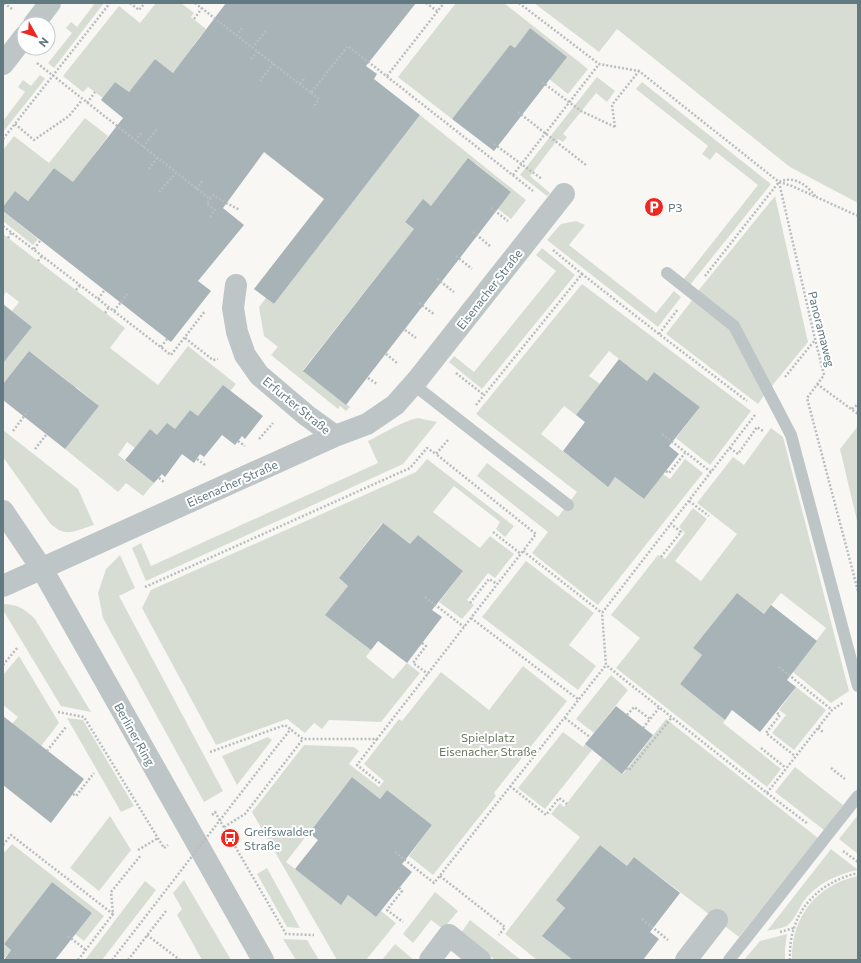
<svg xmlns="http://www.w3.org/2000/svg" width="861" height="963" viewBox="0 0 861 963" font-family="Commissioner,sans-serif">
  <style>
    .green { fill: #d8ddd3 }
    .building { fill: #a7b3b7 }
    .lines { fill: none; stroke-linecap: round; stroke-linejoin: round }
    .path { stroke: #b8bdbf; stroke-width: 2.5; stroke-dasharray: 2 2; stroke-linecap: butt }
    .service { stroke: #bec5c7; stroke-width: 12 }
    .minor { stroke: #bec5c7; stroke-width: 22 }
    .tertiary { stroke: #bec5c7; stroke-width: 22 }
    .path-bridge { stroke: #b8bdbf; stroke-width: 2.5; stroke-dasharray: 2 2; stroke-linecap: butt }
    .labels { text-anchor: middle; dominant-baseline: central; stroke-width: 4; stroke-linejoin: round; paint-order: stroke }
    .poi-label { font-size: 12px; fill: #617981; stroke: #fff; text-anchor: start }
    .street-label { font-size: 12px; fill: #617981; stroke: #fff }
    .park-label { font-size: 12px; fill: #697960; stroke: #fff }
  </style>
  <rect width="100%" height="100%" fill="#f8f7f4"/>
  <!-- green -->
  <path class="green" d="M95 3H104L54 68 48 63 72 33 66 28 71 22 77 27Z
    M156 3H181L194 13 191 17 206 29 193 46 206 56 186 83 155 59 129 92 115 82 103 98 88 87 83 92 63 76 119 6 140 23Z
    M456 3H504L588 69 568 94 549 79 530 28 515 48 452 119 398 77Z
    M534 3H858V203L790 167 617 29 599 52Z
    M40 75 45 79 3 132V121L25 92 18 87 23 80 31 86Z
    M597 77 615 91 607 102 596 93 563 134 567 137 563 142 558 139 530 176 550 193 547 196 520 175Z
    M642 82 771 184 690 285 683 280 758 185 716 152 710 160 702 154 708 146 636 89Z
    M420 115 526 200 511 219 498 209 511 192 475 163 431 206 423 200 405 222 414 229 303 370 350 407 346 411 340 406 338 409 271 355 278 347 264 336 259 307 266 298 274 304Z
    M85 118 108 136 94 155 106 165 85 192 54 168 28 201 15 191 3 207V150L14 136 49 163Z
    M775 196 808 342 771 387 737 322 698 291Z
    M3 211 38 239 33 245 3 221Z
    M576 221 585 225 569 245 656 313 674 291 681 297 658 327 547 240 561 224Z
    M3 234 125 328 110 348 158 385 188 346 236 384 215 410 198 416 190 410 175 429 157 435 150 429 135 448 127 442 118 455 154 483 143 496 126 483 118 492 65 449 99 406 76 387 72 393 69 382 29 351 3 384V356L7 358 32 327 12 311 19 302 6 292 3 296Z
    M542 248 575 275 482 389 449 362 454 356 474 372 556 271 536 255Z
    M582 284 751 411 710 465 676 438 700 407 654 372 647 381 609 351 589 376 600 384 576 415 564 406 541 434 607 486 615 477 644 499 663 474 670 479 685 459 703 473 598 605 532 553 548 532 477 476 487 463 558 517 577 492 476 414Z
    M693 299 730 329 765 394 758 404 666 334Z
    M418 418 437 422 403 464 146 581 132 548 141 543 151 566 378 463 368 441C385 433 400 422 418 418Z
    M858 426V525L840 449Z
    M771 428 783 437 849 691 831 703 793 672 826 628 781 593 764 614 737 593 693 648 702 655 680 684 725 720 723 723 781 769 767 787 616 668 640 638 611 615 658 555 665 559 685 533 679 527 693 508 707 519 675 561 701 581 737 534 697 503 733 457 744 465Z
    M3 430 78 489 94 525C74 531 65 539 49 522L3 457Z
    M427 459 514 526 505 537 496 529 500 522 454 486 433 512 480 548 490 536 514 554 495 578 488 573 467 600 474 605 462 619 439 602 463 571 418 535 410 544 382 523 339 578 348 586 326 614 371 650 366 657 393 679 407 663 420 673 381 722 329 720 322 729 314 723 305 733 287 719 216 745 142 608 151 590 416 472Z
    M120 555 135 588 119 596 223 791 204 802 103 618 98 593 106 569Z
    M526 561 594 613 569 645 596 666 578 690 482 617Z
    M3 604C17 604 25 609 35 619L91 712 61 706 3 610Z
    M19 656 59 723 41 746 12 724 18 717 3 705V675Z
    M523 666 567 701 494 793 496 796 433 875 409 856 432 825 387 790 380 799 352 777 286 862 341 904 348 895 376 917 381 911 396 923 366 960H337L252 812 304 745 354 747 359 751 349 764 379 787 384 781 364 764 399 719 402 721 441 672 489 710Z
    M611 675 628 690 594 733 576 719Z
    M796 687 826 710 794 750 772 733 786 715 779 710Z
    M67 718 83 720 134 806 121 812Z
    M666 719 818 838 739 937 634 857 627 866 600 845 556 900 565 908 543 936 573 960H537L505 934 580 837 551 814 560 803 564 807 602 758 623 774Z
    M563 732 583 747 585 744 592 750 545 809 518 788Z
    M268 737 272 740 237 785 222 756Z
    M795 767 843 805 824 830 775 792Z
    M858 815V854L839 839Z
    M110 816 131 850 99 891 70 868Z
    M12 844 104 916 84 941 75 934 92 913 52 882 28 913 35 920 21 937 14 931 4 944 11 950 3 960V854Z
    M831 849 858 870C837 874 816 884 803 902 799 909 795 918 790 923 785 929 774 929 767 931Z
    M267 868 300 928 287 927 257 874Z
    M858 876V960H792C791 917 816 885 858 876Z
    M184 880 231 960H202L177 915 182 909 173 893Z
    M145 881 156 890 102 960H85Z
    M435 892 458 911 443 929 431 920 413 943 403 934Z
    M470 920 521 960H495L461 933Z
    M787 934 785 949V960H744L760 941Z
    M283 939 307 940 319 960H296Z
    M395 944 414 960H382Z"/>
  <!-- building -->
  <path class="building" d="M226 3H416L366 66 377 74 374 79 420 115 274 304 254 289 324 199 264 152 223 208 244 225 198 281 211 291 171 342 3 211V207L15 191 28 201 54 168 73 182 123 118 101 100 115 82 129 92 155 59 173 73Z
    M530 28 567 57 494 151 452 119 510 45 515 48Z
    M468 158 511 192 346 405 303 371 414 229 405 222 423 199 431 206Z
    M3 304 32 327 3 363Z
    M29 351 99 406 65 449 3 400V384Z
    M619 359 647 381 654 372 700 407 669 446 679 454 644 499 615 477 608 487 563 451 585 422 576 415Z
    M223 385 263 416 245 439 242 436 235 445 222 435 204 457 200 454 194 463 182 454 165 477 162 474 154 483 125 460 150 429 157 435 167 423 175 429 190 410 198 416Z
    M383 523 410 544 418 535 463 571 432 610 442 617 407 663 378 641 371 650 325 615 348 586 339 578Z
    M737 593 764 614 771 605 817 641 787 680 796 687 760 732 732 710 725 720 680 684 702 655 693 648Z
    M616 706 653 735 622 774 585 744Z
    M3 716 84 779 51 823 3 785Z
    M352 777 380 799 387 790 432 825 402 864 412 872 376 917 348 895 341 905 295 869 318 840 309 833Z
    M600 845 627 866 634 857 680 893 650 932 659 939 643 960H573L542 936 565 908 556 900Z
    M52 882 92 913 55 960H4L11 950 4 944Z"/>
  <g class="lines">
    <!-- path -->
    <path class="path" d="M4 3 12 9
      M130 3 139 10 145 3
      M195 3 311 93 348 46 533 191
      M426 3 437 11
      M519 3 599 64 639 71 779 182 815 339 824 375 807 398 858 591
      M194 19 202 8
      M236 36 242 28
      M252 48 266 31
      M251 59 257 52
      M37 63 210 199 214 195 226 203 240 210
      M387 76 444 3
      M260 81 273 64
      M542 82 581 111 615 127
      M300 84 305 77
      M311 93 319 99 313 108
      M87 103 95 92
      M518 112 586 165
      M15 124 34 140 69 116 82 100
      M615 127 612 105 639 71
      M3 139 110 3
      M135 141 142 132
      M494 144 542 179
      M143 147 157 129
      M149 169 157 158
      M513 175 599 64
      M779 182 792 186 858 216
      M196 189 203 180
      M159 192 176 173
      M491 208 508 221
      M210 217 215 210 207 204 210 199
      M3 226 171 355 205 311
      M473 232 490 246
      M8 238 12 232
      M34 249 40 241
      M553 250 582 274
      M456 256 472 269
      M38 261 42 256
      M705 276 779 182C794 175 807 185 816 197
      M437 279 454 292
      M76 290 80 285
      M98 299 104 291
      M419 303 435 315
      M114 311 128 293
      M105 313 109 307
      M405 330 416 338
      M659 334 678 309
      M185 338 213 360 218 359
      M161 347 167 339
      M386 354 397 363
      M456 373 484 395
      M785 377 815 340
      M368 378 377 384
      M817 384 858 414
      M3 393 4 391
      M476 405 582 274 659 334 747 401
      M852 409 858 404
      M755 415 602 613 606 665 767 793 808 824
      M13 431 28 411
      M662 434 711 472
      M259 439 273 423
      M448 440 436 454 536 534 523 551 602 613
      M238 441 245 446
      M730 448 738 454 757 427 763 431
      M35 449 46 435
      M197 459 205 465
      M666 471 669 473 685 453
      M159 478 165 483
      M689 501 709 516
      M493 532 521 554
      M661 557 681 532 671 524
      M145 587 410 468 427 448 436 454
      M425 597 464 627
      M470 603 489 579 497 584
      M471 618 579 700
      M422 643 426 646 413 663 428 674
      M3 665 18 647
      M779 667 832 710
      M58 712 84 717 164 848 168 845
      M777 713 780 715 766 733 795 756
      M627 715 634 707 650 719
      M565 718 591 738
      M643 728 659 708
      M818 728 823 732
      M377 739 357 765 381 784
      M278 745 291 729
      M761 748 786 768
      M47 751 66 727
      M210 752 285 725 303 739H377L523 551
      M626 768 629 770 672 717
      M831 768 845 779
      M510 786 546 815 559 798 567 804
      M767 793 832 710 844 702
      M73 794 76 796 94 773
      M212 815 215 812 286 934 314 935
      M224 827 245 814 303 739
      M3 845 11 835 113 914
      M138 850 158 838
      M843 851 858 862
      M395 852 434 883 606 665
      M440 876 505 927 499 935
      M399 888 402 891 387 910 403 922
      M642 919 668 940
      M780 932 794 928
      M147 935 180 960
      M68 936 86 950
      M78 960 113 914 111 892 141 855
      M128 960 166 911
      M790 960C788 915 815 883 858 873"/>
    <!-- service -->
    <path class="service" d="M667 273 734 326 791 435 858 686
      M414 385 568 505
      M729 960 858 796"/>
    <!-- minor -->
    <path class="minor" d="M34 24 50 3
      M3 64 24 37
      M236 285 233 308 237 332 245 355 259 375 306 415 335 436
      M3 586 335 436 367 424 395 405 418 379 564 194
      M430 960 449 935 480 960
      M686 960 717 920"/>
    <!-- tertiary -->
    <path class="tertiary" d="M3 511 42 569 263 960"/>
    <!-- path-bridge -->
    <path class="path-bridge" d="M112 960 278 745"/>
  </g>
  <!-- icons -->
  <defs>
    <symbol id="parking-disc" viewBox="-11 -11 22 22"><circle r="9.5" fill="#ec2820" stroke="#fff"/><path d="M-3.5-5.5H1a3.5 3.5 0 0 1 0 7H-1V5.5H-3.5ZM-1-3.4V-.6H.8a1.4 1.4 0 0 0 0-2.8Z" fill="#fff"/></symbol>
    <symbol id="bus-disc" viewBox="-11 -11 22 22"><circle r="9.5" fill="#ec2820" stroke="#fff"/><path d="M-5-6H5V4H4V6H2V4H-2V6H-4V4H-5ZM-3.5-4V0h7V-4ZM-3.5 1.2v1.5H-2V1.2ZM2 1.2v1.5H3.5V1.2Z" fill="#fff"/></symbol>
  </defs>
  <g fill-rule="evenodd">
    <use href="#parking-disc" x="643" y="196" width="22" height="22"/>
    <use href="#bus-disc" x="219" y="827" width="22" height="22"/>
  </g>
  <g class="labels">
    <!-- poi labels -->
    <g class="poi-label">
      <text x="668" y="207">P3</text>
      <text x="244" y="831">Greifswalder<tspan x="244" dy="14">Straße</tspan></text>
    </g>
    <!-- street labels -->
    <g class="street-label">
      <text transform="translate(489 289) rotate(-52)">Eisenacher Straße</text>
      <text transform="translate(822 329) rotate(76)">Panoramaweg</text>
      <text transform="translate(297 405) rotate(39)">Erfurter Straße</text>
      <text transform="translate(232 483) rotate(-24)">Eisenacher Straße</text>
      <text transform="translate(135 734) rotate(61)">Berliner Ring</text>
    </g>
    <!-- park labels -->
    <g class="park-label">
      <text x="488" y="737">Spielplatz<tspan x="488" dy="14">Eisenacher Straße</tspan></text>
    </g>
  </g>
  <!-- border -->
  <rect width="861" height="963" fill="none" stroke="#617981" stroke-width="8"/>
  <!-- north arrow -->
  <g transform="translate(36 36) rotate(129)"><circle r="19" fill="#ffffff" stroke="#c0c9cd"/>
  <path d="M0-3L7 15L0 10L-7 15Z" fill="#ec2820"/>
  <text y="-6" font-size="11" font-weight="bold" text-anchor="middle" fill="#617981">N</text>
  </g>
</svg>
